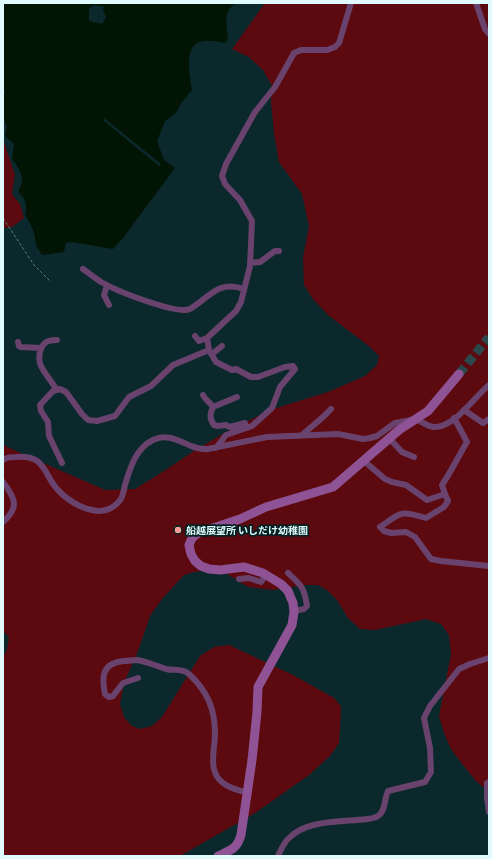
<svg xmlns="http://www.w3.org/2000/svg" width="492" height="859" viewBox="0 0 492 859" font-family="Manrope,'Noto Sans JP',sans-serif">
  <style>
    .green { fill: #5c0a10 }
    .water { fill: #021403; fill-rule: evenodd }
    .pier { fill: #0b292c }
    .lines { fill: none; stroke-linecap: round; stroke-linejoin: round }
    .secondary-tunnel { stroke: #2b484c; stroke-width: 9; stroke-dasharray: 9 4.5; stroke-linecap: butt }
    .path { stroke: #5e7b7e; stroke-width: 1; stroke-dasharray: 3 2; stroke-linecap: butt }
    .street { stroke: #69436d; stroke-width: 6 }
    .secondary { stroke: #8f5395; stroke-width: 9 }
    .poi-dot { fill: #f59c96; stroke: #022022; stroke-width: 1.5 }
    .labels { text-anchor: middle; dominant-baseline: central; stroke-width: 3.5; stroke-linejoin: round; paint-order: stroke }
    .poi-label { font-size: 10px; font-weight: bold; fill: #dffbfe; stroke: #022022; text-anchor: start }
  </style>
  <rect width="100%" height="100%" fill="#0b292c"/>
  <!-- green -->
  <path class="green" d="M265 3H489V792L476 781 463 765 451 749 444 733 439 716 451 654 449 635 441 624 426 619 375 630 360 629 348 618 337 600 327 590 318 585H305L273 590 248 587 224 572 213 570 194 572 184 575 162 599 150 616 138 651 124 683 120 704 124 717 132 726 140 729 152 726 162 717 200 656 214 647 229 645 293 675 334 698 341 706 340 728 339 743 330 756 309 775 255 813 180 856H3V657L7 650 9 637 3 631V444L7 447 105 490 135 489 161 473 197 449 226 432 270 410 328 392 365 376 377 365 379 356 370 347 328 315 313 299 304 285 303 258 309 226 302 194 279 162 274 134 271 101 272 86 263 70 249 57 232 49Z
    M3 139 15 175 12 194 20 204 24 218 12 227 3 228Z"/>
  <!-- water -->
  <path class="water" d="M3 3H237C222 10 227 26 228 39L225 43C218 42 211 40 205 41 182 42 190 75 192 90L182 102 176 113 165 121 157 141 164 160 175 168 123 238 113 249 71 242 66 243 64 252 42 255 36 245 34 232 25 214C28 206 25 197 18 192 26 178 21 171 12 159L14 144 5 136 7 127 3 117V98L5 91 3 88 4 75 3 70ZM94 5 104 7 103 10 106 17 102 24 89 21V8Z"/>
  <!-- pier -->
  <path class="pier" d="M104 118 161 164 159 166 103 120Z"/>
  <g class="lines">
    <!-- secondary-tunnel -->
    <path class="secondary-tunnel" d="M459 374 489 337"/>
    <!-- path -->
    <path class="path" d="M3 218 34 265 51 282"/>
    <!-- street -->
    <path class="street" d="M476 3 485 29 489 34
      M250 263 260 262 275 251H279
      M83 269C89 273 96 279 103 283 117 291 177 315 190 309 194 307 197 304 200 302 215 290 224 282 244 289
      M107 285 104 295 109 305
      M195 336 199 341 207 338 209 350 216 362 232 370 236 369 251 377H258L285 367 293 366 295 369 280 387 272 408 252 426 226 435 216 448
      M207 338 236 311 241 302 250 266 252 221 240 200 225 184 222 176 226 164 255 112 275 87 294 53 301 50H327L335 47 339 43 351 3
      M57 340C53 340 48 340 45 343 39 348 38 360 41 366 45 374 52 382 57 390
      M18 342 19 346 21 347 41 348
      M212 354 222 346
      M203 395C205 400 209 401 213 407
      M237 397 213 407C210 414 209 418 214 425L218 426 226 425 230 427 245 423 247 428
      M464 410 483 423 489 419
      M302 435C312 426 322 419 331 409
      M389 438 402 452 414 457
      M3 460C8 457 11 457 17 457 46 455 43 474 58 490 66 499 80 508 92 510 103 513 114 509 121 499 123 495 124 489 125 485 130 468 136 448 153 440 174 430 188 451 208 449L267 437 338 434 363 439 370 438 377 436 395 423 416 419C422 422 427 426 433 427 454 429 475 396 489 385
      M364 461 385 479 392 482 406 485 427 500 445 494 448 501 444 507 426 518C400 510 402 512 380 527L384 531 391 533 406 532 415 537 431 559 441 561 489 566
      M62 463 49 436 48 422 41 411 40 405 53 391 60 389 66 392 82 414 88 420 97 421 115 416 129 397 151 386 173 365 209 350
      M3 482C15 498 20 507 3 522
      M445 494 442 485C451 472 458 457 467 442L454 418
      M288 573C302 586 304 587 307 606L304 609 294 611
      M239 579 249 578 261 582 266 575
      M138 678 123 683 113 696 109 697 105 694C101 675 103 663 124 661 128 661 132 660 136 660 146 661 156 666 166 669 174 671 182 668 189 674 207 691 215 708 215 734 215 747 209 766 218 778 225 787 237 790 248 793
      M489 782 487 783V798L489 812
      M278 856C281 850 284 842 289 838 306 821 335 822 357 820 363 819 372 820 378 816 386 811 384 799 388 791L425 782 431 772 430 748 424 718 430 706 459 669 470 664 489 658"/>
    <!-- secondary -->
    <path class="secondary" d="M218 856C231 850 237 849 241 835L252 760 257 712 258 687 292 625 294 612 293 603 288 591 281 584 263 573 244 567 220 570 209 569 201 566 195 561 191 554 189 545 192 538 198 533 240 519 266 507 333 487 399 430 428 411 459 374"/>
  </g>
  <!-- markers -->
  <circle class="poi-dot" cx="178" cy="530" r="4"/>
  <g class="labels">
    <!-- poi labels -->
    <g class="poi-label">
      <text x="186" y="530">船越展望所 いしだけ幼稚園</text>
    </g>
  </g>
  <!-- border -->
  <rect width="492" height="859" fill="none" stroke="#dffbfe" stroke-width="8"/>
</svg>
